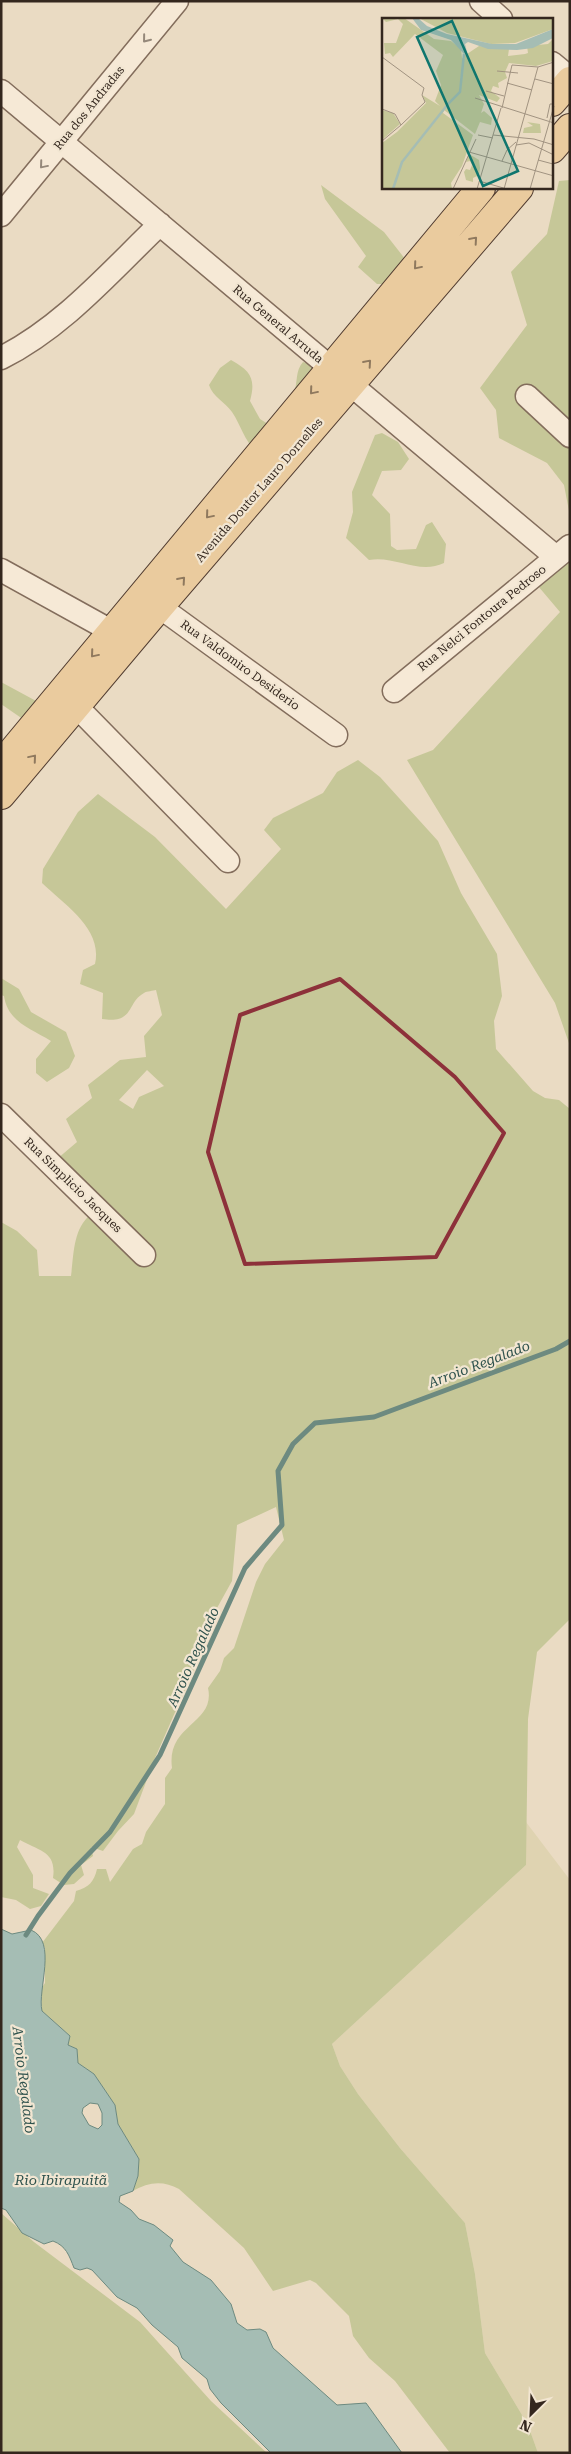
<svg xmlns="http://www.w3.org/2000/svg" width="571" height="2454" viewBox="0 0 571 2454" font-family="'Roboto Serif',serif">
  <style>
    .farmland { fill: #dfd3b1 }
    .green { fill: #c6c798; fill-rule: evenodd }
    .water { fill: #a5bdb4; stroke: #6d8a80; fill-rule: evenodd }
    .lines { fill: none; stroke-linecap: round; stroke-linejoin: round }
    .stream { stroke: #6d8a80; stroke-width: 5 }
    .minor-casing { stroke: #836d5c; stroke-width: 25 }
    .major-casing { stroke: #513c30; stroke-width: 30 }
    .minor { stroke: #f6e9d6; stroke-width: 22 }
    .major { stroke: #eacb9e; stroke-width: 28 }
    .oneway { stroke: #95887a }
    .oneway2 { stroke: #8f795e }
    .marked { fill: none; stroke: #8d313a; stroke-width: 4; stroke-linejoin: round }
    .labels { text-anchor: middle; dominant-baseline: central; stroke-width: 4.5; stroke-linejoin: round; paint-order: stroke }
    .street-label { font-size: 12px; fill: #34271e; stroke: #f2e6d2 }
    .water-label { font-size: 14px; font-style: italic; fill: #2f524d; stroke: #f2e6d2 }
    .inset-river { fill: none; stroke: #a5bdb4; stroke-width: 2.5 }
    .inset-road { fill: none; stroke: #a19381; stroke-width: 1 }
    .view { fill: #0f766e; fill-opacity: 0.15; stroke: #0f766e; stroke-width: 2.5 }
    .inset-edge { fill: none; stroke: #34271e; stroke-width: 2.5 }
  </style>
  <rect width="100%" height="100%" fill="#eadbc3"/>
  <!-- farmland -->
  <path class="farmland" d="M526 1822 570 1880V2453H538L528 2425 485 2353 475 2274 465 2223 400 2148 358 2094 340 2066 332 2044 526 1865Z"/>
  <!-- green -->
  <path class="green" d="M570 180V516L564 485 547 463 499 438 496 410 480 388 527 325 511 272 547 234 559 181Z
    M321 185 384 232 409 264 391 284H377L358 267 366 256 325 199Z
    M231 360C251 371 256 379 250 401L260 419 268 424C279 418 291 406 294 393 298 382 295 371 303 362L315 366 320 378 317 391 284 424 270 446 258 453C245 443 241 425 232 412 225 402 213 397 209 385L220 368Z
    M382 433 398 442 409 459 401 470 382 471 372 495 390 514 391 546 397 550 416 549 426 525 432 522 446 544 444 563C419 575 394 555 369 560L346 538 353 512 352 492 375 435Z
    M570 561V1046L555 1003 407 760 433 750 560 612 538 586Z
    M1 682 38 702 30 724 1 704Z
    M358 760 380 777 438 841 461 893 497 954 502 996 494 1021 496 1049 533 1091 545 1098 559 1100 570 1109V1619L537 1652 528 1719 526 1865 332 2044 340 2066 358 2094 400 2148 465 2223 475 2274 485 2353 528 2425 538 2453H450L395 2381 369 2358 353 2336 349 2316 316 2283 310 2280 273 2291 244 2248 179 2189C163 2180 148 2182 133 2191L138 2176 139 2159 118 2124 115 2105 94 2074 78 2063 77 2049 68 2045 70 2036 42 2011 41 1989 45 1983V1948L42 1943 74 1901 76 1891C89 1887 94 1882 97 1869H106L110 1882 133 1849 142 1844 146 1832 165 1804V1778L172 1768C166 1724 216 1724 208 1688L220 1671 224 1658 234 1648 256 1582 265 1564 284 1540 276 1507 237 1525 232 1581 207 1626 198 1660 155 1758 134 1814 118 1831 103 1851 91 1847 93 1856 81 1865 84 1875 74 1884 64 1885 53 1878C57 1851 39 1851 20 1840L17 1847 33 1875V1888L49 1894 41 1906 30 1909 16 1900 1 1897V1222L17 1231 37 1250 39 1276H71C74 1253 73 1229 91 1214L57 1159 77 1142 66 1119 92 1098 88 1085 120 1060 146 1057 144 1036 162 1015 156 990C153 991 147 991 144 993 126 1003 135 1024 102 1019L103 993 80 984 83 970 95 964C103 929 65 905 42 883L43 869 78 812 98 794 155 837 226 909 281 849 264 830 273 818 323 793 337 772ZM147 1070 164 1086 139 1097 133 1109 119 1100Z
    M1 978 19 989 31 1012 66 1032 75 1056 69 1068 47 1082 36 1073V1059L51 1041C30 1028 8 1022 4 996L1 995Z
    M1 2213 34 2242 140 2322 211 2401 267 2453H1Z"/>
  <!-- water -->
  <path class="water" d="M1 1929 12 1934 31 1930C58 1941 37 1990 42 2011L70 2036 68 2045 77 2049 78 2063 94 2074 115 2105 118 2124 139 2159 138 2176 133 2191 120 2196 119 2202 131 2210 139 2219 154 2225 173 2240 170 2246 183 2262 211 2280 231 2304 237 2323 247 2330 260 2329 266 2332 273 2348 337 2405 366 2403 402 2453H271L221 2403 210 2389 207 2379 182 2358 178 2347 152 2325 137 2308 117 2297 92 2270 87 2268 80 2270 74 2268C69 2255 66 2246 53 2241L44 2244 22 2233 6 2210 1 2208ZM90 2103 98 2104 102 2113V2125L98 2129 89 2125 82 2113 83 2108Z"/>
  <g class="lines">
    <!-- stream -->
    <path class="stream" d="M26 1935 38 1916 70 1873 110 1832 160 1755 245 1568 282 1525 278 1471 293 1444 315 1423 374 1417 556 1349 570 1341"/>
    <defs>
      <path id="minor" d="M481 1 501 19
        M552 63 570 78
        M1 91 556 557
        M1 215 177 1
        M1 358C63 327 110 272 160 224
        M527 396 570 436
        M1 570 113 632 126 642
        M146 597 336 735
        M394 691 570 546
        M76 706 228 861
        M1 1115 144 1255"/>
      <path id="major" d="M552 102 570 81
        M552 149 570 128
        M1 765 481 188
        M1 795 160 606 519 188"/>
    </defs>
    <!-- minor casing -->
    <use href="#minor" class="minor-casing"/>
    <!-- major casing -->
    <use href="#major" class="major-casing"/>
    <!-- minor -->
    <use href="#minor" class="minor"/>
    <!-- major -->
    <use href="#major" class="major"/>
  </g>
  <!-- one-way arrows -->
  <defs><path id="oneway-chevron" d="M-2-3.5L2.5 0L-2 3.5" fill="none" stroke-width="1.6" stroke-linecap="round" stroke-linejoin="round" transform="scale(1.25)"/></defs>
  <g class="oneway">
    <use href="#oneway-chevron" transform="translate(146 39) rotate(129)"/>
    <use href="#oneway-chevron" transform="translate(43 165) rotate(130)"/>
  </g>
  <g class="oneway2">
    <use href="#oneway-chevron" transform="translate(474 240) rotate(-49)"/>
    <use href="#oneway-chevron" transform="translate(417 266) rotate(130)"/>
    <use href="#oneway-chevron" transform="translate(368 363) rotate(-49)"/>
    <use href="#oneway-chevron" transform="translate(313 391) rotate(130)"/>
    <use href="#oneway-chevron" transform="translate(209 515) rotate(130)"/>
    <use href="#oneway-chevron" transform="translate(182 580) rotate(-49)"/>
    <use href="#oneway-chevron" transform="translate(94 654) rotate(130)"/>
    <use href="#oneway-chevron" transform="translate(33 758) rotate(-50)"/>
  </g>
  <!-- marked area -->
  <path class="marked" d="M340 979 455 1077 504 1133 436 1257 245 1264 208 1152 240 1015Z"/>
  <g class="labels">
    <!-- street labels -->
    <g class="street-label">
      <text transform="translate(89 108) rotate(-51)">Rua dos Andradas</text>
      <text transform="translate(278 324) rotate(40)">Rua General Arruda</text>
      <text transform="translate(259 490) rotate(-49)">Avenida Doutor Lauro Dornelles</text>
      <text transform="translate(482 618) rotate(-39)">Rua Nelci Fontoura Pedroso</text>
      <text transform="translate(240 665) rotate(36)">Rua Valdomiro Desiderio</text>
      <text transform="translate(73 1185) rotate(44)">Rua Simplicio Jacques</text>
    </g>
    <!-- water labels -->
    <g class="water-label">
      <text transform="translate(479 1364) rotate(-21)">Arroio Regalado</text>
      <text transform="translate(193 1657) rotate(-66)">Arroio Regalado</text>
      <text transform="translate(24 2080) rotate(83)">Arroio Regalado</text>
      <text x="61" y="2180">Rio Ibirapuitã</text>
    </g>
  </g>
  <!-- overview -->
  <g transform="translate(382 18)">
    <rect width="171" height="171" fill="#eadbc3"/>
    <path d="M0 0H22L52 21 69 23 79 31 80 40 83 41 82 38 97 28 127 31 126 38 143 36 146 35 145 28 166 26 171 21V43L154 48 127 45 123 54 125 60 116 65 117 70 111 68 109 73 118 80 115 84 97 77 102 86 99 95 102 93 110 100 109 107 98 104 93 116 62 92 61 95 91 117 80 148 69 165 70 171H0V125L15 114 44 85 40 77 58 88 53 83 59 67 54 53 61 37 33 16 11 39 8 35 3 36 2 25H14L21 6 16 1 4 4ZM37 0H171V11L133 25 109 26 65 15ZM0 92 11 95 18 106 0 122ZM145 104 158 106 159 115H141L142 110 151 108ZM87 136 97 142 98 150 97 157 91 160V164L84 162 82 154 84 151 88 152 90 147 88 143 84 144Z" fill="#c6c798"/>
    <path d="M30 0H36L45 8 65 16 110 26H134L171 11V20L151 30 135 32 106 31 86 24 83 26 85 34 82 36 69 22 39 12Z" fill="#a5bdb4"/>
    <path class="inset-river" d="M11 171 20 144 66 86 78 74 82 36"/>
    <path class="inset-road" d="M0 39 42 70 40 77 43 84 19 107M115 53 136 55M153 61 172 66M125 65 150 72M104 73 122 78M93 80 172 105M120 90 130 47 156 49 172 44M0 91 13 96 19 107 0 123M165 100 168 86H172M96 117 111 120M111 117 152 121 172 127M134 127 147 125 172 137M87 134 172 158M156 142 171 146M120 143 125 132 134 124M97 163 125 171M71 171 94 121M95 171 119 90M122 171 156 49M148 171 172 88"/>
    <path class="view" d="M70 3 136 153 101 168 35 19Z"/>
    <rect width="171" height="171" class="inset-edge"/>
  </g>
  <!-- border -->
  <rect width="571" height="2454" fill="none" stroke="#34271e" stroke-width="5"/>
  <!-- north arrow -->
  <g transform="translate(531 2414) rotate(204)" stroke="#f2e6d2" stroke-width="4" paint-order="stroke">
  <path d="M0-4L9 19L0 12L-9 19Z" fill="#34271e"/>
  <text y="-8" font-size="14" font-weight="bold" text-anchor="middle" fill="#34271e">N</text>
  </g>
</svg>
